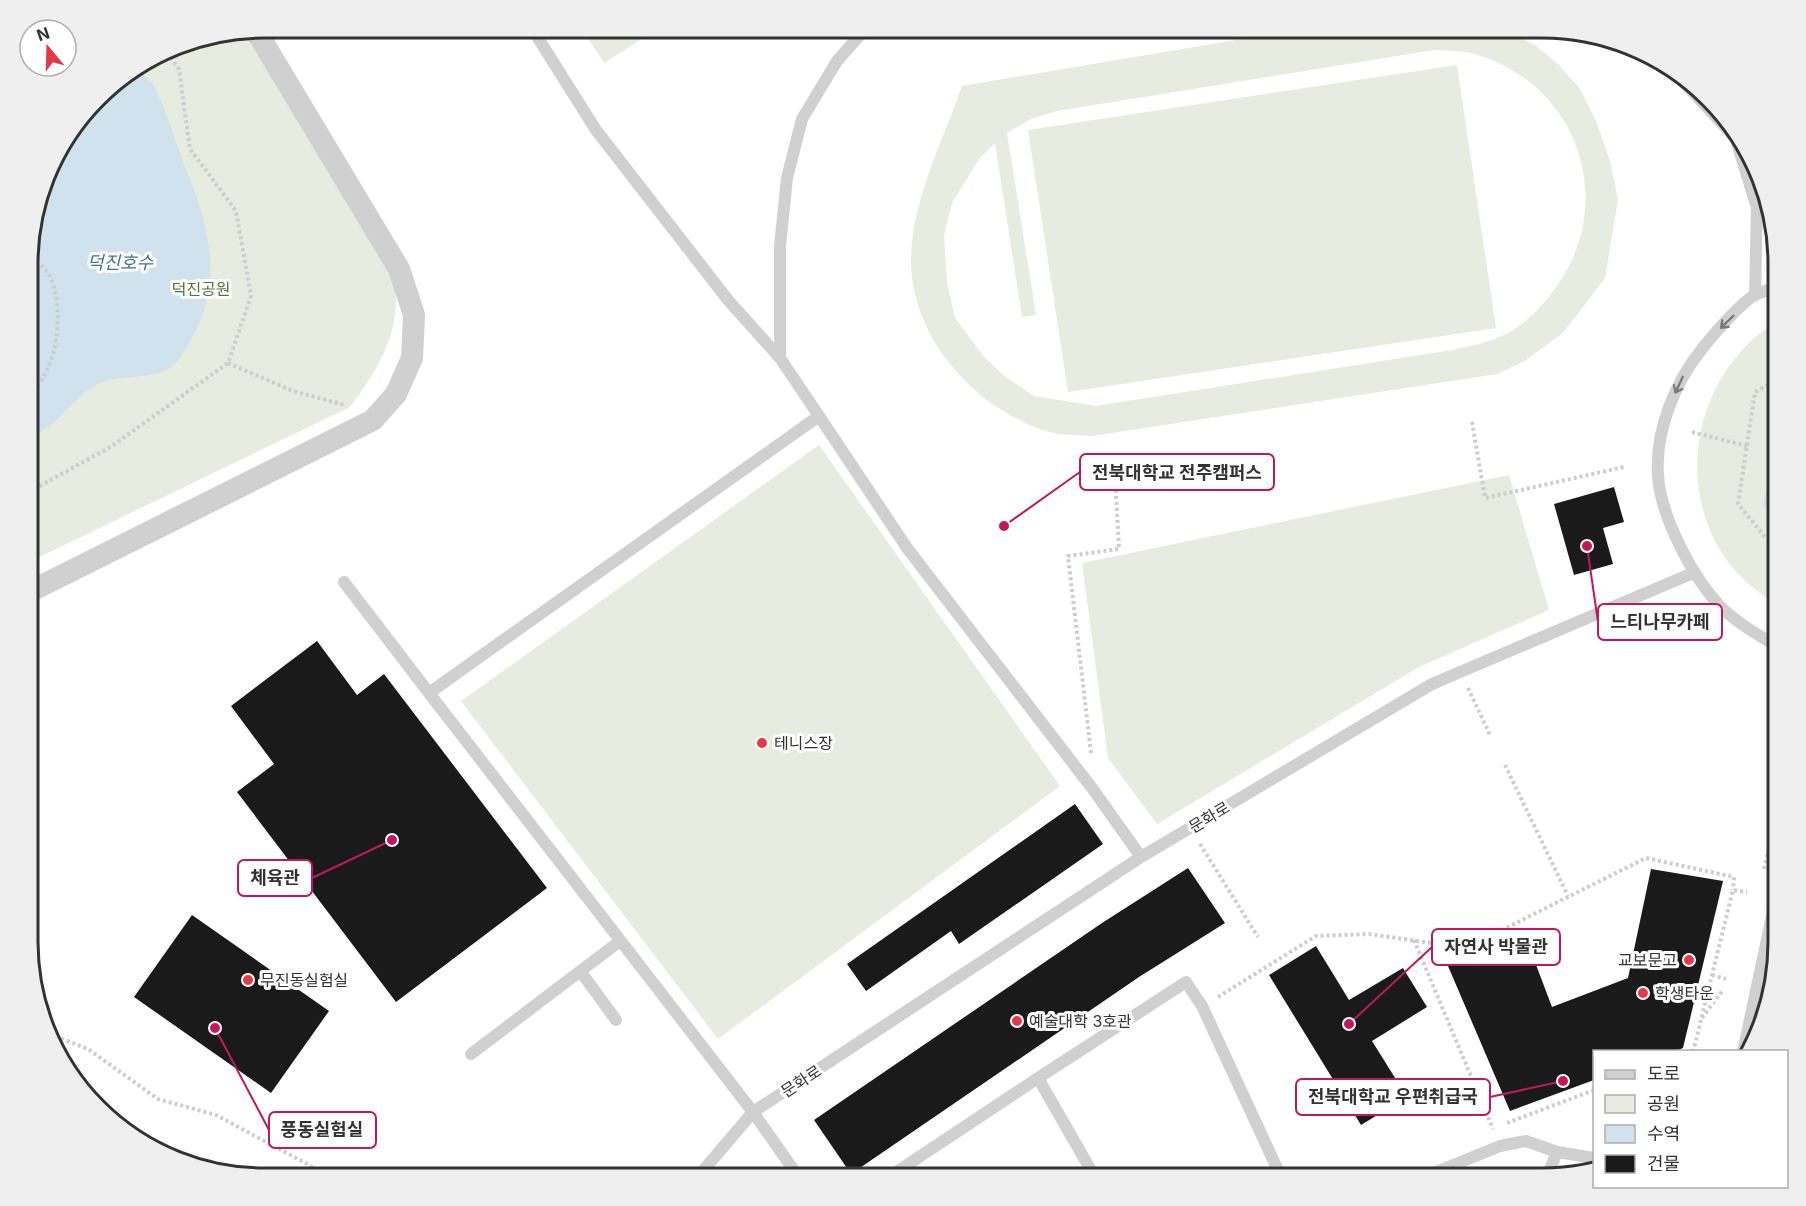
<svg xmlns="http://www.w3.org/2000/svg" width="1806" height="1206" viewBox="0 0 1806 1206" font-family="Inter,'Noto Sans KR',sans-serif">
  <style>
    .green { fill: #e6ecdf; fill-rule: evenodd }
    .water { fill: #cfe2ee }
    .building { fill: #1a1a1a }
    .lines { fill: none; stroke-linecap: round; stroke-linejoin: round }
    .path { stroke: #cdcdcd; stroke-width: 4; stroke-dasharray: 3 3; stroke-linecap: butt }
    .lane { stroke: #d0d0d0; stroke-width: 12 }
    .street { stroke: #d0d0d0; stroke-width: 22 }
    .oneway { stroke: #7a7a7a }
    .poi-dot { fill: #e63946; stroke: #fff; stroke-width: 2 }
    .labels { text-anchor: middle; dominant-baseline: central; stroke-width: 6; stroke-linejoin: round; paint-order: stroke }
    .park-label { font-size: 16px; fill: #56703f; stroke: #fff }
    .poi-label { font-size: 16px; fill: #333; stroke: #fff; text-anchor: start }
    .street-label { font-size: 16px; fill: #333; stroke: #fff }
    .water-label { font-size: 18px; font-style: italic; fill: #3f7597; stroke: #fff }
    .rim { fill: none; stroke: #333; stroke-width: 3 }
    .leader { fill: none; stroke: #c2185b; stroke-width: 2 }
    .callout-dot { fill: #c2185b; stroke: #fff; stroke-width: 2 }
    .callout { fill: #fff; stroke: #c2185b; stroke-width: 2 }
    .callout-label { font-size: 18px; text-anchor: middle; font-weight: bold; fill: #333 }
  </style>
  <rect width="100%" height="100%" fill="#fff"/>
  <!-- green -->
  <path class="green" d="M581 27H660L604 63Z
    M1313 27H1515L1517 37 1535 45 1559 65 1580 89 1596 121 1610 161 1618 199 1605 278 1563 333 1523 362 1497 374 1092 436C1077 435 1060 436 1046 431 968 405 902 327 912 242 918 188 944 137 962 86ZM1434 50C1446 51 1459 50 1471 53 1568 78 1614 183 1567 270 1554 293 1532 320 1508 333 1490 342 1471 346 1452 350L1096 406 1034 396 1004 376 984 357 955 318 947 283 944 236 952 203 979 159 995 143 1022 317 1036 315 1007 133 1031 119 1057 111Z
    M247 30 385 261C389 273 397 289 396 301 395 343 374 375 350 407L29 562V233L52 159 107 86 173 45Z
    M1457 65 1496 328 1068 392 1028 130Z
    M1779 320V607C1756 591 1734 574 1720 550 1681 485 1694 399 1746 346 1755 336 1768 328 1779 320Z
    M819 445 1060 786 718 1039 461 701Z
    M1509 475 1549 610 1419 667 1157 824 1108 758 1082 563Z"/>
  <!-- water -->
  <path class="water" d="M134 70C139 73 145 76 149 80 160 90 177 146 184 164 208 222 225 279 192 338 187 348 179 361 170 368 153 380 115 374 96 385 69 401 59 426 29 438V233L52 159 107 86Z
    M1779 435V510L1763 507Z"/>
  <!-- building -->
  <path class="building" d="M1614 487 1624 522 1603 528 1613 564 1574 575 1554 504Z
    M317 641 357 695 384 674 547 888 396 1002 237 792 274 764 231 706Z
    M1075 804 1103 844 959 944 951 931 866 991 847 964Z
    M1188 868 1225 923 1139 977 851 1174 814 1120 1102 923Z
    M1651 869 1723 881 1683 1048 1673 1052H1594V1080L1510 1111 1448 966 1524 933 1552 1007 1628 978Z
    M192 915 329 1011 271 1093 134 997Z
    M1316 946 1349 1000 1403 968 1427 1007 1372 1041 1407 1097 1361 1125 1269 975Z"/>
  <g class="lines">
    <!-- path -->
    <path class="path" d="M29 252C35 259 43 266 48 273 66 306 59 371 29 393
      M228 363 293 391 345 405
      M1779 379 1755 392 1738 504 1765 537 1779 543
      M1472 422 1485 498 1624 467
      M1692 432 1747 446
      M29 492 112 446 228 363 251 296 236 211 190 149 179 69 165 50
      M1468 688 1490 735
      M1091 753 1068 556 1119 549 1115 475
      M1505 765 1568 896
      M1200 844 1258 937
      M1764 869 1779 808
      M1414 940 1493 1129
      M1712 975 1726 979
      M1218 997 1316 936 1369 934 1466 948 1646 858 1734 877 1733 890
      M1702 1018 1723 990
      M50 1034 88 1049 158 1099 216 1115 309 1165 328 1179
      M1693 1052 1733 890 1747 892
      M1507 1123 1594 1090"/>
    <!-- lane -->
    <path class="lane" d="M531 27 596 130 728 300 780 358
      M1666 63 1750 154
      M1737 143 1757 208 1755 295
      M1779 287C1771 289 1764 291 1757 294 1743 300 1712 336 1702 349 1675 382 1655 431 1658 475 1660 515 1692 576 1719 605 1734 621 1759 636 1779 647
      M819 416 907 548 1092 788 1141 857
      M344 582 429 693
      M581 972 616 1020
      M1743 1052 1779 883
      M471 1054 620 941
      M1038 1078 1186 982 1202 1006 1282 1179
      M696 1179 753 1112 1141 857 1432 684 1693 573
      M800 1179 753 1112 429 693 819 416 780 358V246L787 178 802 119 837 61 867 27
      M886 1179 1038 1078 1096 1179
      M1419 1179 1500 1146 1526 1141 1557 1152 1594 1158
      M1546 1179 1557 1152"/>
    <!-- street -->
    <path class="street" d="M29 592 373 420 396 394 412 358 414 315 399 269 255 29"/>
  </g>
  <!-- one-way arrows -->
  <defs><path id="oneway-shaft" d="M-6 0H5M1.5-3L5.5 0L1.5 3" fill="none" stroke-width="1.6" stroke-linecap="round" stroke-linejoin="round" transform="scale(1.5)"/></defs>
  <g class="oneway">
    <use href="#oneway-shaft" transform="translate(1727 322) rotate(136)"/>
    <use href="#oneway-shaft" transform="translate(1679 385) rotate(115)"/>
  </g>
  <!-- markers -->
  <g class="poi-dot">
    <circle cx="762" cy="743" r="6"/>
    <circle cx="1689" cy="960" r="6"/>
    <circle cx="248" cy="980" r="6"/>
    <circle cx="1643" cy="993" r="6"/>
    <circle cx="1017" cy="1021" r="6"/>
  </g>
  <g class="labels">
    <!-- park labels -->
    <g class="park-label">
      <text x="201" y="289">덕진공원</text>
    </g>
    <!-- poi labels -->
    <g class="poi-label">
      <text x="774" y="743">테니스장</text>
      <text x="1677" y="960" text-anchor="end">교보문고</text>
      <text x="260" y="980">무진동실험실</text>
      <text x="1655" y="993">학생타운</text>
      <text x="1029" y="1021">예술대학 3호관</text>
    </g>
    <!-- street labels -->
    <g class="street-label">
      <text transform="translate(1209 817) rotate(-31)">문화로</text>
      <text transform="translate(801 1081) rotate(-33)">문화로</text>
    </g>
    <!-- water labels -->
    <g class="water-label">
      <text x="120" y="262">덕진호수</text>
    </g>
  </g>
  <!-- crop -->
  <path d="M0 0H1806V1206H0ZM264 38H1542A226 226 0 0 1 1768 264V942A226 226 0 0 1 1542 1168H264A226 226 0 0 1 38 942V264A226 226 0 0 1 264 38Z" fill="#efefef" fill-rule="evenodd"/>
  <path class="rim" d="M264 38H1542A226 226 0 0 1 1768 264V942A226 226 0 0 1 1542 1168H264A226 226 0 0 1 38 942V264A226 226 0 0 1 264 38Z"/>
  <!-- callouts -->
  <path class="leader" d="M1004 526L1080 472M1587 546L1598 622M392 840L312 878M1349 1024L1432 947M1563 1081L1490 1097M215 1028L269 1130"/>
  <g class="callout-dot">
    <circle cx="1004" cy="526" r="6"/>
    <circle cx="1587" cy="546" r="6"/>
    <circle cx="392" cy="840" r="6"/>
    <circle cx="1349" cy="1024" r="6"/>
    <circle cx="1563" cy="1081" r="6"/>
    <circle cx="215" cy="1028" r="6"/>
  </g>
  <g class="callout">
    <rect x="1080" y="454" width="194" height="36" rx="6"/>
    <rect x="1598" y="604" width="124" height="36" rx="6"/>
    <rect x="238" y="860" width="74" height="36" rx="6"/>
    <rect x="1432" y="929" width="128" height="36" rx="6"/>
    <rect x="1296" y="1079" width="194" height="36" rx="6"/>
    <rect x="269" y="1112" width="107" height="36" rx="6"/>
  </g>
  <g class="callout-label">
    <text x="1177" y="479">전북대학교 전주캠퍼스</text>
    <text x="1660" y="628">느티나무카페</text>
    <text x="275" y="884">체육관</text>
    <text x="1496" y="953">자연사 박물관</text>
    <text x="1393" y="1103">전북대학교 우편취급국</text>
    <text x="322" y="1136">풍동실험실</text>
  </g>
  <!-- legend -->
  <rect x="1593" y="1050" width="195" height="138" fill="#ffffff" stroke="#adadad" stroke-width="1.5"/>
  <rect x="1605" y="1070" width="30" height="9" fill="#d0d0d0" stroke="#adadad" stroke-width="1.5"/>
  <text x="1647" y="1080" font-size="18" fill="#333333">도로</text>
  <rect x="1605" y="1095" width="30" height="18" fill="#e6ecdf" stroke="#adadad" stroke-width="1.5"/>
  <text x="1647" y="1110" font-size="18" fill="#333333">공원</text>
  <rect x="1605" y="1125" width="30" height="18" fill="#cfe2ee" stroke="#adadad" stroke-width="1.5"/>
  <text x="1647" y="1140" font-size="18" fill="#333333">수역</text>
  <rect x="1605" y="1155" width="30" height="18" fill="#1a1a1a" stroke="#adadad" stroke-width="1.5"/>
  <text x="1647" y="1170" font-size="18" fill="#333333">건물</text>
  <!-- north arrow -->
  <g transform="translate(48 48) rotate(341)"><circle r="28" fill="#ffffff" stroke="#adadad" stroke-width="1.5"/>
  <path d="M0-4.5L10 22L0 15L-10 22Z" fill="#e63946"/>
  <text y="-9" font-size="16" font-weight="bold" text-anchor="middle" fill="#333333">N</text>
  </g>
</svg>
